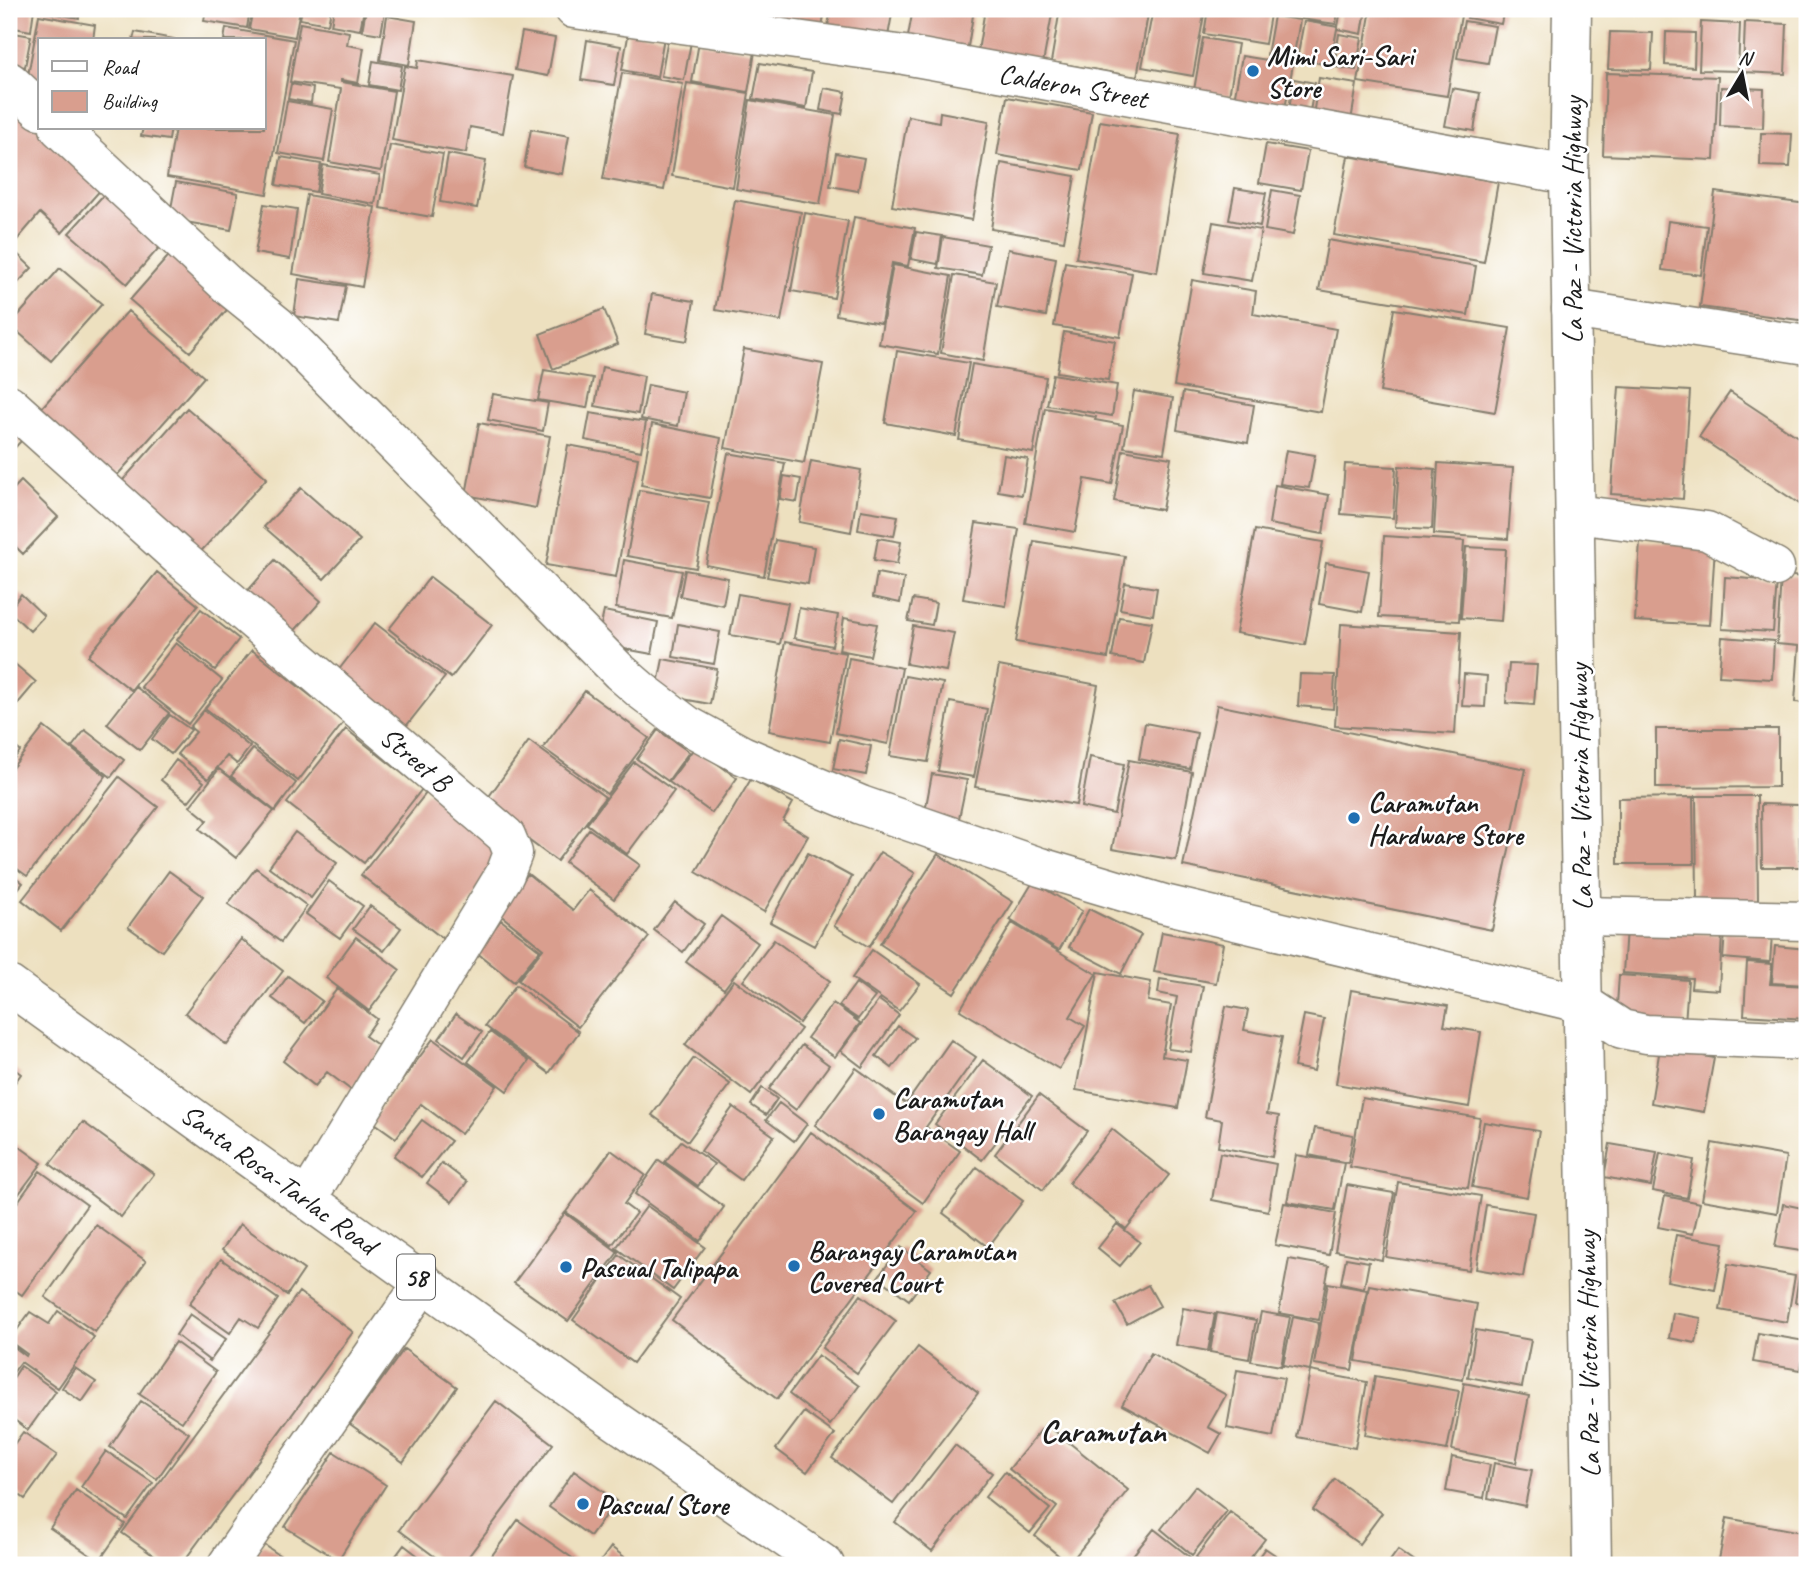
<svg xmlns="http://www.w3.org/2000/svg" width="1816" height="1574" viewBox="0 0 1816 1574" font-family="Caveat,sans-serif">
  <style>
    .building { fill: #d99e8e }
    .lines { fill: none; stroke-linecap: round; stroke-linejoin: round }
    .minor-casing { stroke: #847e6e; stroke-width: 41 }
    .major-casing { stroke: #847e6e; stroke-width: 41 }
    .highway-casing { stroke: #847e6e; stroke-width: 41 }
    .minor { stroke: #fff; stroke-width: 38 }
    .major { stroke: #fff; stroke-width: 38 }
    .highway { stroke: #fff; stroke-width: 38 }
    .poi-dot { fill: #1f6fb2; stroke: #fff; stroke-width: 2.5 }
    .labels { text-anchor: middle; dominant-baseline: central; stroke-width: 5; stroke-linejoin: round; paint-order: stroke }
    .shield { fill: #fff; stroke: #606060; stroke-width: 2 }
    .shield-label { font-size: 26px; font-weight: bold; fill: #1c1c1c }
    .poi-label { font-size: 28px; font-weight: bold; fill: #1c1c1c; stroke: #fff; text-anchor: start }
    .street-label { font-size: 28px; fill: #1c1c1c; stroke: #fff }
    .quarter-label { font-size: 32px; font-weight: bold; fill: #1c1c1c; stroke: #fff }
  </style>
  <rect width="100%" height="100%" fill="#fff"/>
  <filter id="ink" filterUnits="userSpaceOnUse"><feTurbulence type="fractalNoise" baseFrequency=".0143" numOctaves="2"/><feDisplacementMap in="SourceGraphic" scale="14" xChannelSelector="R" yChannelSelector="G"/><feConvolveMatrix kernelMatrix="1 2 1 2 8 2 1 2 1" color-interpolation-filters="sRGB"/></filter>
  <filter id="wash" filterUnits="userSpaceOnUse"><feTurbulence type="fractalNoise" baseFrequency=".00686" numOctaves="4" result="noise"/><feDisplacementMap in="SourceGraphic" scale="28" xChannelSelector="R" yChannelSelector="G"/><feGaussianBlur stdDeviation="1.57" result="paint"/><feColorMatrix in="noise" values="0 0 0 0 0 0 0 0 0 0 0 0 0 0 0 0 0 1.4 0 .05"/><feComposite in="paint" operator="in"/></filter>
  <g filter="url(#wash)">
    <rect width="100%" height="100%" fill="#ede0bf"/>
    <g id="blocks">
      <!-- building -->
      <path class="building" d="M9 9H34L31 31 9 27Z
        M38 9H80L79 18 38 11Z
        M206 9H250L247 28 204 21Z
        M253 9H300L295 37 249 29Z
        M302 9H331L328 24 300 19Z
        M334 9H364L360 30 331 25Z
        M366 9 385 11 381 34 362 31Z
        M677 9H756L753 26Z
        M761 9H825L821 34 759 24Z
        M831 9H893L888 36 828 26Z
        M913 9H974L967 53 907 42Z
        M985 9H1053L1043 63 978 51Z
        M1060 9H1149L1137 77 1051 62Z
        M1153 9H1205L1193 76 1142 67Z
        M1208 9H1271L1265 44 1204 34Z
        M1303 9H1338L1336 24 1301 19Z
        M1341 9H1366L1362 34 1337 29 1330 65 1297 59 1304 21 1338 27Z
        M1371 9 1462 10 1447 96 1358 82Z
        M1469 9H1504L1501 24 1467 18Z
        M39 15 95 25 93 40H40V95L25 92Z
        M387 16 416 21 409 65 380 60Z
        M1274 16 1300 20 1293 60 1267 55Z
        M1464 21 1495 26 1488 63 1457 58Z
        M1701 22 1740 24 1738 71 1699 70Z
        M1745 22 1787 24 1785 74 1743 72Z
        M300 23 349 32 347 45 364 48 358 83 341 80V82L394 91 381 171 329 162 341 89 290 82Z
        M226 28 294 40 267 194 167 177 175 128H264V40H224Z
        M629 31 664 37 657 77 622 70Z
        M9 32 31 36 25 67 9 64Z
        M135 32 174 39V40H133Z
        M522 32 555 38 548 76 515 70Z
        M1610 32 1653 33 1651 70 1608 69Z
        M1666 32 1695 33 1694 67 1665 65Z
        M1339 34 1362 38 1356 70 1334 67Z
        M668 38 691 42 684 80 661 76Z
        M1203 38 1238 44 1229 96 1194 90Z
        M587 40 621 46 614 85 581 80Z
        M699 42 755 52 748 92 692 82Z
        M1242 56 1293 64 1285 109 1234 100Z
        M418 60 513 76 503 133 470 127 466 153 392 140 405 66 417 68Z
        M373 61 402 66 398 90 369 85Z
        M760 63 812 72 806 108 753 99Z
        M622 73 683 84 664 190 603 179Z
        M1606 73 1718 77 1714 160 1603 155Z
        M1319 78 1357 84 1351 121 1313 115Z
        M1294 79 1315 83 1310 111 1289 108Z
        M687 83 749 93 733 187 672 176Z
        M291 84 313 88 311 103 288 99Z
        M1721 87 1764 89 1763 128 1720 126Z
        M824 88 846 92 842 114 820 110Z
        M1452 88 1480 93 1474 131 1445 126Z
        M1007 97 1092 112 1082 170 997 155Z
        M750 100 835 115 820 204 736 189Z
        M287 101 333 109 324 161 278 153Z
        M9 103 104 186 62 233 40 213 16 241 9 235Z
        M940 112 989 121 972 220 892 206 908 116 939 122Z
        M1100 121 1180 134 1157 272 1076 258Z
        M143 128H171L169 140 141 136Z
        M531 129 569 136 562 174 524 167Z
        M1761 133 1792 134 1790 167 1760 166Z
        M1266 144 1308 151 1301 190 1259 183Z
        M390 145 443 154 432 217 380 208Z
        M836 153 864 158 858 191 830 186Z
        M448 154 486 161 477 208 440 202Z
        M1348 156 1498 182 1484 262 1334 235Z
        M281 157 321 164 316 192 276 185Z
        M1001 163 1075 176 1064 241 991 229Z
        M323 165 380 175 375 204 318 194Z
        M176 182 238 193 231 230 169 219Z
        M1235 188 1266 193 1260 226 1229 220Z
        M108 190 165 241 127 284 69 233Z
        M1272 190 1300 195 1293 235 1265 230Z
        M1715 192 1807 204V321L1700 307Z
        M307 195 375 207 362 287 293 274Z
        M735 200 801 212 781 321 715 310Z
        M264 204 297 209 290 259 255 253Z
        M805 213 848 221 834 298 791 291Z
        M854 217 915 228 908 266 892 263 881 323 836 315Z
        M1668 221 1707 226 1701 275 1662 270Z
        M1213 222 1261 230 1252 281 1204 273Z
        M916 232 942 236 938 264 911 259Z
        M943 237 988 245 982 275 938 268Z
        M1328 240 1476 266 1468 315 1319 290Z
        M9 246 32 268 9 292Z
        M1008 249 1056 258 1046 316 997 307Z
        M173 251 233 303 190 352 130 300Z
        M1065 262 1132 273 1120 337 1054 326Z
        M893 265 951 276 938 354 879 344Z
        M60 268 102 304 51 361 10 325Z
        M954 275 996 282 983 361 941 353Z
        M299 279 346 286 339 323 294 316Z
        M1192 280 1256 291 1253 314 1336 329 1321 412 1174 386Z
        M652 294 694 301 687 341 645 334Z
        M604 309 618 344 553 369 540 334Z
        M1394 309 1510 328 1495 412 1380 392Z
        M128 311 204 377 112 481 36 414Z
        M1064 332 1115 341 1108 380 1057 372Z
        M744 349 823 364 804 463 725 448Z
        M897 351 969 363 956 436 885 423Z
        M972 364 1046 377 1033 453 959 440Z
        M602 367 644 376 638 414 595 406Z
        M544 370 593 378 587 408 538 400Z
        M1053 374 1117 385 1112 416 1047 405Z
        M648 385 684 392 678 426 641 419Z
        M1619 387 1690 391 1683 499 1611 494Z
        M1134 391 1173 398 1164 453 1124 447Z
        M1183 392 1254 405 1248 443 1177 430Z
        M1730 392 1807 443V509L1699 437Z
        M493 394 548 403 543 431 488 420Z
        M187 408 267 478 195 558 115 489Z
        M1045 408 1096 417 1095 420 1123 425 1112 484 1085 479 1075 532 1025 523Z
        M590 413 646 422 641 451 585 440Z
        M479 423 550 436 536 508 466 495Z
        M652 424 721 438 710 498 641 485Z
        M9 427 22 440 9 454Z
        M568 445 638 458 616 577 546 565Z
        M1123 450 1171 458 1162 510 1114 501Z
        M1286 450 1315 455 1309 488 1280 484Z
        M728 453 785 463 764 576 706 565Z
        M1004 455 1028 459 1022 495 998 491Z
        M811 461 861 470 851 532 799 522Z
        M1438 463 1513 468 1508 539 1434 534Z
        M1345 464 1396 467 1393 518 1341 514Z
        M1399 466 1435 469 1432 529 1395 527Z
        M784 476 801 479 797 502 780 499Z
        M21 481 58 517 23 554 9 540V494Z
        M1275 485 1329 495 1323 534 1269 524Z
        M301 488 360 540 324 579 264 527Z
        M639 490 709 502 696 568 627 556Z
        M861 510 898 516 894 536 858 530Z
        M976 523 1019 529 1006 606 963 599Z
        M1255 530 1323 542 1305 645 1236 633Z
        M1384 536 1464 541 1459 621 1379 617Z
        M1805 537H1807V703L1795 702 1799 646 1777 644 1781 575 1803 577Z
        M878 538 901 542 897 564 874 560Z
        M775 540 814 547 808 584 767 577Z
        M1034 541 1125 556 1108 658 1016 642Z
        M1640 541 1715 546 1710 625 1635 621Z
        M1466 547 1506 549 1501 621 1461 618Z
        M275 560 321 601 290 636 244 595Z
        M624 560 682 571 672 618 616 608Z
        M1326 563 1369 571 1362 612 1319 604Z
        M685 570 728 578 723 605 680 596Z
        M157 572 198 605 131 690 88 656Z
        M877 573 904 578 900 603 873 597Z
        M430 577 492 625 451 678 389 629Z
        M1725 577 1777 581 1773 632 1722 629Z
        M1125 583 1157 588 1153 615 1120 609Z
        M21 594 44 616 30 631 9 611Z
        M738 594 788 603 780 644 730 635Z
        M913 599 936 603 932 625 908 621Z
        M799 608 838 615 832 646 794 638Z
        M201 609 239 639 215 670 177 640Z
        M604 611 658 622 652 654 597 644Z
        M1119 617 1152 622 1144 663 1112 657Z
        M844 618 877 624 870 656 839 650Z
        M375 623 445 677 403 730 334 676Z
        M678 624 720 632 714 664 673 657Z
        M1341 624 1461 632 1455 734 1335 726Z
        M913 626 954 633 946 671 906 664Z
        M1722 637 1774 641 1772 679 1719 676Z
        M785 642 846 653 830 742 769 731Z
        M176 643 222 680 188 724 141 687Z
        M252 650 344 722 298 781 205 708Z
        M849 658 902 668 888 744 836 733Z
        M9 659 36 682 9 714Z
        M663 659 717 669 710 704 656 694Z
        M1509 664 1537 665 1534 705 1506 703Z
        M999 666 1098 685 1076 805 975 787Z
        M1300 674 1335 675 1333 709 1298 706Z
        M1464 674 1487 676 1485 707 1462 706Z
        M905 676 943 683 928 762 890 756Z
        M136 687 169 713 140 750 107 724Z
        M585 691 649 738 607 794 543 748Z
        M950 702 987 709 974 777 938 771Z
        M1217 705 1526 769 1492 930 1183 866Z
        M204 710 250 747 237 764 227 756 208 779 177 754 196 732 190 727Z
        M170 715 191 730 171 754 152 739Z
        M1145 723 1197 733 1190 769 1139 759Z
        M44 727 106 776 27 876 9 863V772Z
        M346 729 422 789 364 863 287 803Z
        M1656 729H1778V787L1656 788Z
        M85 730 124 760 111 777 72 747Z
        M658 730 689 752 668 781 637 759Z
        M839 739 871 746 866 775 833 769Z
        M529 741 605 797 557 861 482 806Z
        M9 742 20 751 9 765Z
        M695 747 737 778 712 813 669 782Z
        M253 749 296 783 275 811 231 776Z
        M1090 757 1124 764 1114 814 1081 807Z
        M176 760 204 782 188 802 161 780Z
        M1129 760 1192 772 1176 860 1112 849Z
        M634 762 674 791 627 854 587 824Z
        M219 769 274 811 236 858 200 829 207 820 190 806Z
        M932 774 967 780 958 823 924 817Z
        M119 777 158 807 61 931 22 900Z
        M751 779 793 803 783 821 808 836 764 912 696 872Z
        M427 792 508 854 442 938 361 875Z
        M1696 796H1757L1758 901H1697Z
        M1693 797 1694 864H1618V798Z
        M1761 804 1799 805 1800 867H1762Z
        M589 829 640 865 614 899 565 862Z
        M295 832 337 863 311 898 269 867Z
        M880 852 915 873 869 947 834 926Z
        M808 853 852 877 814 946 770 922Z
        M938 854 1013 902 954 993 880 944Z
        M256 868 307 906 281 942 228 904Z
        M169 871 203 896 162 951 128 927Z
        M9 872 23 883 9 900Z
        M528 874 573 910 589 890 649 937 578 1027 518 980 543 949 498 913Z
        M329 881 363 906 340 938 306 914Z
        M1033 882 1082 911 1059 950 1010 920Z
        M675 902 704 924 683 952 654 930Z
        M370 906 401 928 384 951 353 929Z
        M1089 909 1141 935 1121 974 1069 947Z
        M721 916 758 943 724 989 686 962Z
        M501 920 540 950 514 982 476 952Z
        M1012 923 1096 974 1070 1017 1085 1026 1059 1069 960 1010Z
        M1626 928 1722 935 1719 990 1691 988 1692 978 1623 973Z
        M1162 932 1223 944 1216 983 1154 972Z
        M1725 932 1772 935 1770 962 1723 958Z
        M356 937 400 970 369 1011 326 978Z
        M241 939 283 971 227 1045 185 1013Z
        M774 940 830 981 799 1023 743 981Z
        M1775 946 1807 949V985L1772 983Z
        M872 950 920 984 899 1011 852 978Z
        M1747 962 1772 964 1770 984 1807 986V1019L1744 1015Z
        M1098 972 1151 982 1148 1001 1171 1005 1162 1056 1187 1060 1178 1108 1076 1090Z
        M1619 975 1688 980 1685 1024 1616 1020Z
        M288 976 322 1001 305 1023 272 998Z
        M1160 979 1203 986 1191 1052 1168 1049 1177 997 1158 993Z
        M734 980 801 1029 751 1095 685 1045Z
        M856 983 875 997 858 1019 839 1006Z
        M516 985 579 1032 549 1073 485 1026Z
        M337 989 377 1019 365 1036 382 1048 351 1090 327 1072 315 1086 283 1061Z
        M1351 990 1448 1006 1444 1026 1481 1032 1469 1107 1336 1084Z
        M879 1000 899 1015 862 1067 841 1051Z
        M833 1003 860 1023 835 1057 807 1038Z
        M1226 1006 1248 1010 1244 1030 1282 1037 1267 1114 1279 1116 1272 1157 1218 1147 1222 1120 1205 1117Z
        M456 1014 482 1032 464 1057 439 1039Z
        M1304 1015 1324 1019 1314 1071 1294 1067Z
        M898 1026 915 1038 892 1068 876 1056Z
        M490 1032 529 1061 507 1091 468 1062Z
        M433 1039 497 1086 461 1134 421 1104 396 1138 372 1121Z
        M951 1040 976 1057 926 1127 960 1151 923 1203 815 1125 856 1068 906 1104Z
        M802 1045 829 1065 796 1110 769 1089Z
        M1660 1048 1714 1058 1704 1112 1651 1103Z
        M694 1058 730 1084 688 1141 652 1115Z
        M983 1060 1032 1096 982 1160 935 1124Z
        M9 1065 21 1074 9 1091Z
        M762 1088 777 1099 766 1115 751 1105Z
        M1039 1095 1087 1131 1043 1190 995 1154Z
        M1362 1098 1480 1118 1468 1188 1350 1167Z
        M779 1103 807 1124 794 1141 766 1120Z
        M733 1107 774 1136 741 1180 701 1151Z
        M422 1120 451 1141 422 1177 394 1156Z
        M83 1122 154 1174 121 1217 50 1164Z
        M1484 1122 1539 1131 1527 1197 1472 1187Z
        M1315 1128 1353 1135 1348 1163 1309 1155Z
        M1112 1129 1169 1175 1126 1229 1069 1183Z
        M811 1132 917 1211 777 1399 672 1320Z
        M9 1139 42 1163 9 1207Z
        M681 1141 714 1164 698 1186 665 1162Z
        M1712 1143 1786 1156 1777 1213 1702 1200Z
        M1610 1144 1657 1152 1651 1186 1604 1177Z
        M611 1150 645 1175 624 1204 636 1213 612 1245 566 1212Z
        M1220 1153 1276 1164 1268 1211 1212 1200Z
        M1660 1153 1694 1160 1687 1198 1653 1191Z
        M1296 1155 1344 1163 1335 1210 1287 1202Z
        M659 1160 724 1207 700 1241 635 1194Z
        M442 1163 467 1182 452 1202 427 1183Z
        M977 1167 1023 1201 988 1247 943 1213Z
        M40 1171 87 1205 22 1295 9 1286V1214Z
        M1398 1182 1481 1196 1469 1270 1386 1257Z
        M1347 1185 1394 1193 1382 1260 1335 1251Z
        M1665 1196 1700 1203 1693 1234 1658 1227Z
        M1284 1203 1336 1213 1329 1255 1275 1245Z
        M1783 1204 1807 1209V1252L1775 1247Z
        M1486 1205 1534 1213 1523 1277 1476 1269Z
        M647 1206 705 1247 673 1290 616 1248Z
        M565 1213 618 1252 568 1321 514 1283Z
        M240 1224 304 1270 287 1295 222 1250Z
        M1117 1224 1140 1242 1120 1266 1098 1248Z
        M96 1225 146 1261 95 1332 45 1297Z
        M1676 1235 1724 1243 1715 1290 1667 1281Z
        M901 1247 931 1270 909 1300 878 1277Z
        M619 1255 680 1299 633 1363 573 1320Z
        M1346 1258 1369 1262 1364 1288 1341 1283Z
        M221 1259 278 1299 258 1328 241 1317 230 1333 189 1304Z
        M1289 1259 1329 1266 1319 1320 1279 1313Z
        M1728 1264 1795 1276 1787 1322 1720 1310Z
        M1800 1269 1807 1271V1304L1795 1302Z
        M1328 1283 1367 1290 1352 1370 1314 1364Z
        M1148 1285 1160 1306 1127 1324 1115 1303Z
        M1369 1285 1477 1304 1463 1380 1356 1361Z
        M299 1292 353 1332 181 1565H167L122 1533Z
        M861 1295 896 1321 857 1373 822 1348Z
        M1183 1308 1215 1314 1208 1351 1176 1345Z
        M58 1311 94 1337 58 1388 21 1362 9 1378V1343L26 1356 27 1354 9 1341 30 1312 49 1324Z
        M1261 1312 1290 1317 1281 1366 1251 1361Z
        M1217 1313 1256 1320 1249 1359 1210 1352Z
        M1673 1313 1701 1318 1696 1343 1669 1338Z
        M190 1314 226 1339 210 1361 176 1335Z
        M1293 1317 1319 1323 1310 1370 1283 1365Z
        M1476 1330 1531 1340 1522 1387 1468 1377Z
        M1758 1333 1805 1341 1801 1370 1753 1362Z
        M175 1342 216 1372 182 1422 139 1394Z
        M918 1347 978 1393 893 1504 832 1458Z
        M404 1349 457 1387 403 1462 350 1424Z
        M1151 1353 1226 1395 1208 1427 1221 1434 1210 1453 1122 1405Z
        M818 1355 859 1386 830 1425 789 1394Z
        M21 1366 56 1391 28 1430 9 1416V1384Z
        M75 1368 96 1382 82 1402 62 1388Z
        M1237 1370 1284 1378 1273 1437 1227 1428Z
        M1310 1371 1367 1382 1355 1448 1297 1437Z
        M1375 1376 1459 1391 1447 1450 1365 1435Z
        M1464 1383 1529 1396 1516 1463 1452 1450Z
        M141 1401 189 1433 157 1479 110 1447Z
        M496 1401 553 1444 462 1565H446L399 1530Z
        M804 1412 835 1434 807 1472 776 1449Z
        M1046 1424 1128 1490 1069 1564 1035 1536 1057 1507 1009 1469Z
        M23 1432 57 1455 25 1499 9 1487V1451Z
        M955 1445 992 1473 932 1551 895 1522Z
        M106 1451 153 1483 127 1519 81 1487Z
        M334 1452 386 1485 338 1560 285 1527Z
        M1452 1457 1490 1465 1484 1498 1446 1491Z
        M1494 1463 1532 1470 1525 1506 1488 1498Z
        M574 1471 616 1501 590 1536 549 1507Z
        M1005 1472 1050 1509 1030 1533 985 1497Z
        M1335 1479 1382 1513 1359 1544 1313 1510Z
        M1195 1486 1227 1511 1192 1555 1161 1529Z
        M76 1490 125 1524 99 1561 50 1528Z
        M1230 1512 1265 1539 1245 1565H1206L1196 1557Z
        M1727 1518 1807 1533V1565H1718Z
        M518 1520 578 1562 576 1565H485Z
        M1154 1529 1200 1565H1125Z
        M263 1544 294 1565H248Z
        M404 1545 430 1565H389Z
        M611 1547 635 1565H598Z
        M1265 1548 1290 1565H1253Z
        M1398 1550 1419 1565H1387Z"/>
    </g>
  </g>
  <g filter="url(#ink)">
    <use href="#blocks" fill-opacity="0" stroke="#847e6e" stroke-width="2"/>
    <g class="lines">
      <defs>
        <path id="minor" d="M574 9 904 55 1569 175
          M9 81 40 110
          M59 128 231 288 278 326 620 672 642 691 687 725 742 755 861 805 1040 867 1164 904 1584 1004 1622 1029 1646 1034 1807 1041
          M1571 309 1807 345
          M9 404 179 557 506 836 513 853 505 874 307 1199
          M1575 514 1707 531 1775 567
          M1582 916 1807 921
          M227 1565 424 1282"/>
        <path id="major" d="M1572 9 1569 175 1592 1565"/>
        <path id="highway" d="M9 985 600 1410 825 1565"/>
      </defs>
      <!-- minor casing -->
      <use href="#minor" class="minor-casing"/>
      <!-- major casing -->
      <use href="#major" class="major-casing"/>
      <!-- highway casing -->
      <use href="#highway" class="highway-casing"/>
      <!-- minor -->
      <use href="#minor" class="minor"/>
      <!-- major -->
      <use href="#major" class="major"/>
      <!-- highway -->
      <use href="#highway" class="highway"/>
    </g>
  </g>
  <!-- markers -->
  <g class="poi-dot">
    <circle cx="1253" cy="71" r="7"/>
    <circle cx="1354" cy="818" r="7"/>
    <circle cx="879" cy="1114" r="7"/>
    <circle cx="794" cy="1266" r="7"/>
    <circle cx="566" cy="1267" r="7"/>
    <circle cx="583" cy="1504" r="7"/>
  </g>
  <g class="labels">
    <!-- shield labels -->
    <rect class="shield" x="397" y="1254.5" width="38" height="45" rx="5"/>
    <g class="shield-label">
      <text x="416" y="1277">58</text>
    </g>
    <!-- poi labels -->
    <g class="poi-label">
      <text x="1267" y="55">Mimi Sari-Sari<tspan x="1267" dy="32">Store</tspan></text>
      <text x="1368" y="802">Caramutan<tspan x="1368" dy="32">Hardware Store</tspan></text>
      <text x="893" y="1098">Caramutan<tspan x="893" dy="32">Barangay Hall</tspan></text>
      <text x="808" y="1250">Barangay Caramutan<tspan x="808" dy="32">Covered Court</tspan></text>
      <text x="580" y="1267">Pascual Talipapa</text>
      <text x="597" y="1504">Pascual Store</text>
    </g>
    <!-- street labels -->
    <g class="street-label">
      <text transform="translate(1073 86) rotate(10)">Calderon Street</text>
      <text transform="translate(1572 220) rotate(-90)">La Paz - Victoria Highway</text>
      <text transform="translate(416 759) rotate(40)">Street B</text>
      <text transform="translate(1580 787) rotate(-91)">La Paz - Victoria Highway</text>
      <text transform="translate(279 1179) rotate(36)">Santa Rosa-Tarlac Road</text>
      <text transform="translate(1588 1354) rotate(-91)">La Paz - Victoria Highway</text>
    </g>
    <!-- quarter labels -->
    <g class="quarter-label">
      <text x="1103" y="1431">Caramutan</text>
    </g>
  </g>
  <!-- margin -->
  <rect width="1816" height="1574" fill="none" stroke="#fff" stroke-width="35"/>
  <!-- legend -->
  <rect x="38" y="38" width="228" height="91" fill="#ffffff" stroke="#a4a4a4" stroke-width="2"/>
  <rect x="52" y="61" width="35" height="10" fill="#ffffff" stroke="#a4a4a4" stroke-width="2"/>
  <text x="102" y="74" font-size="21" fill="#1c1c1c">Road</text>
  <rect x="52" y="91" width="35" height="21" fill="#d99e8e" stroke="#a4a4a4" stroke-width="2"/>
  <text x="102" y="108" font-size="21" fill="#1c1c1c">Building</text>
  <!-- north arrow -->
  <g transform="translate(1742 74) rotate(10)" stroke="#ffffff" stroke-width="5" paint-order="stroke">
  <path d="M0-5L12 26L0 18L-12 26Z" fill="#1c1c1c"/>
  <text y="-10" font-size="19" font-weight="bold" text-anchor="middle" fill="#1c1c1c">N</text>
  </g>
</svg>
